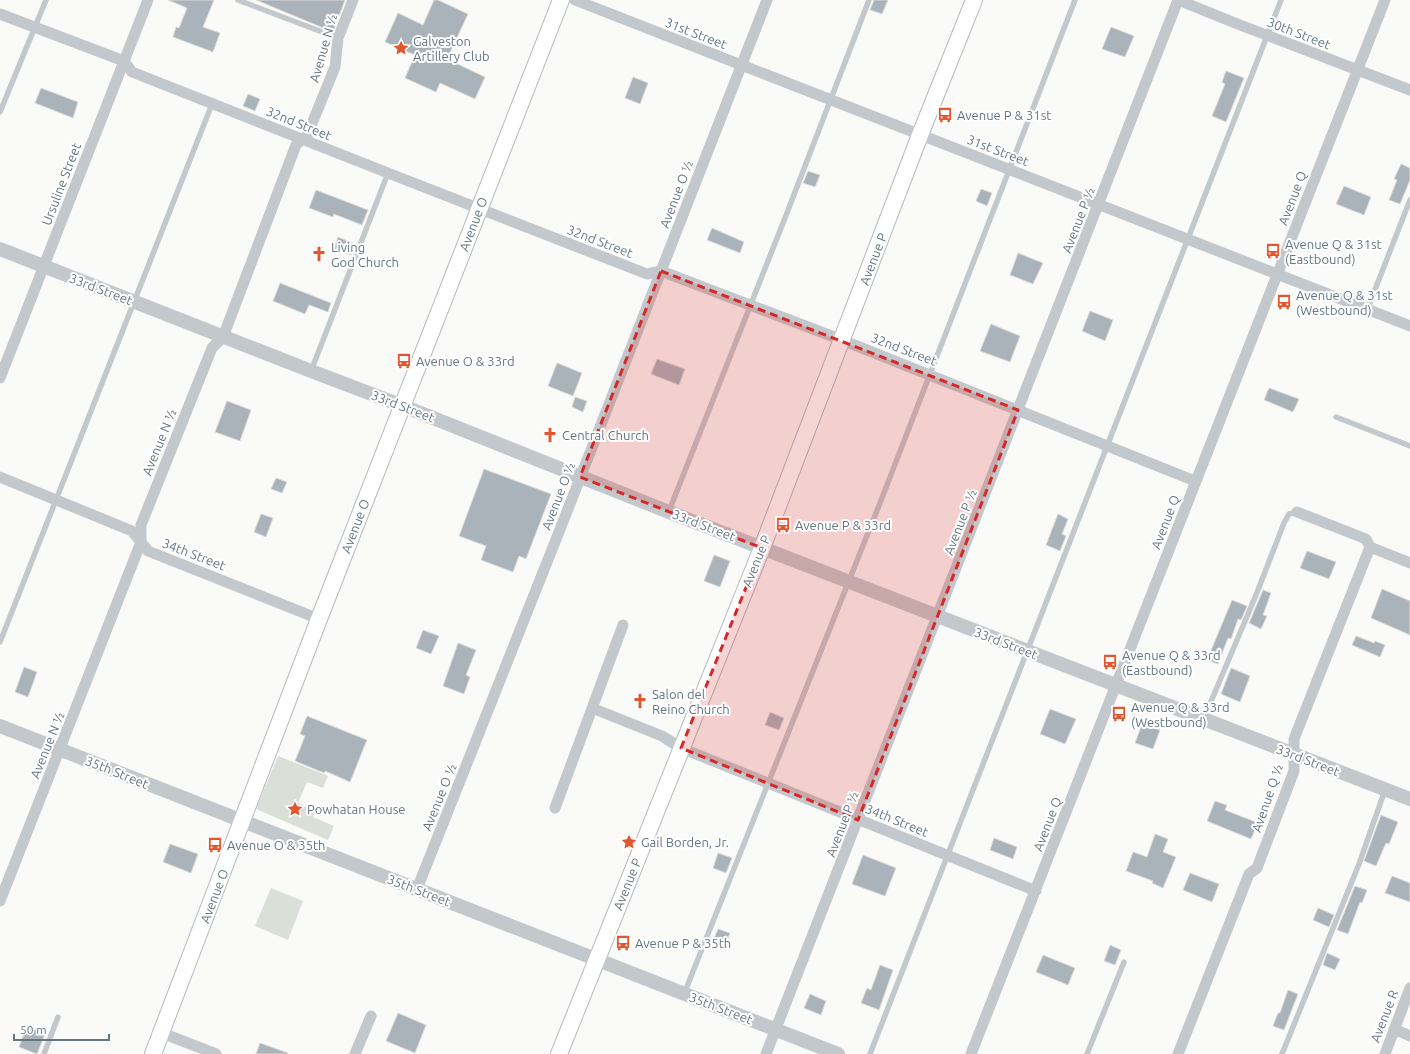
<svg xmlns="http://www.w3.org/2000/svg" width="1410" height="1054" viewBox="0 0 1410 1054" font-family="Ubuntu,sans-serif">
  <style>
    .green { fill: #dadfd7 }
    .building { fill: #aab3b9; stroke: #dcdcda }
    .lines { fill: none; stroke-linecap: round; stroke-linejoin: round }
    .secondary-casing { stroke: #b3babf; stroke-width: 18 }
    .service { stroke: #c3c8cc; stroke-width: 5.5 }
    .minor { stroke: #c3c8cc; stroke-width: 11 }
    .tertiary { stroke: #c3c8cc; stroke-width: 14 }
    .secondary { stroke: #fff; stroke-width: 16 }
    .marked { fill: #d62828; fill-opacity: 0.2; stroke: #d62828; stroke-width: 3; stroke-dasharray: 8 5; stroke-linejoin: round }
    .labels { text-anchor: middle; dominant-baseline: central; stroke-width: 4; stroke-linejoin: round; paint-order: stroke }
    .street-label { font-size: 13px; fill: #657683; stroke: #fff }
    .poi-label { font-size: 13px; fill: #657683; stroke: #fff; text-anchor: start }
  </style>
  <rect width="100%" height="100%" fill="#fafaf8"/>
  <!-- green -->
  <path class="green" d="M278 756 328 776 323 788 307 782 298 803 315 810 313 817 334 826 328 840 256 809Z
    M271 888 303 901 288 940 255 926Z"/>
  <!-- building -->
  <path class="building" d="M168 0H214L203 27 220 33 213 52 173 37 176 27 179 28 187 8Z
    M256 0H345L333 32Z
    M434 0H438L468 14 447 59 485 77 475 99 440 83 436 92 405 78 415 55 385 42 398 13 423 25Z
    M874 0H888L882 14 870 10Z
    M1111 27 1134 36 1125 57 1102 49Z
    M1226 71 1244 78 1226 122 1212 116 1225 84 1222 82Z
    M633 77 648 83 640 104 625 98Z
    M41 88 78 102 73 118 35 103Z
    M248 94 260 99 255 111 243 106Z
    M1401 164 1410 168V180L1400 204 1389 200 1397 180 1394 179Z
    M808 171 820 175 815 187 803 183Z
    M1344 186 1371 197 1364 215 1336 204Z
    M981 189 992 193 987 206 976 201Z
    M316 190 368 210 362 225 334 214 333 217 309 208Z
    M712 228 744 242 740 253 707 240Z
    M338 237 355 244 351 255 334 249Z
    M1018 253 1043 263 1033 284 1010 275Z
    M280 283 331 303 328 312 309 305 305 314 273 301Z
    M1090 311 1113 320 1105 341 1082 331Z
    M991 324 1020 336 1010 362 980 351Z
    M657 359 685 369 679 385 651 374Z
    M557 363 582 373 573 396 548 386Z
    M1269 388 1299 399 1293 412 1264 400Z
    M575 397 587 401 583 412 572 407Z
    M227 401 251 410 240 441 215 432Z
    M484 469 551 494 526 559 519 556 513 572 481 560 486 546 459 536Z
    M276 478 287 482 282 493 271 489Z
    M261 514 273 518 266 537 254 532Z
    M1058 514 1068 519 1062 534 1066 536 1060 551 1046 545Z
    M1307 551 1336 562 1329 579 1300 568Z
    M714 555 730 561 720 587 704 581Z
    M1382 589 1410 601V635L1371 618Z
    M1263 590 1271 593 1263 615 1267 616 1261 629 1249 623Z
    M1232 600 1247 606 1241 620 1238 619 1231 639 1228 638 1218 664 1207 660Z
    M423 630 439 636 431 654 416 648Z
    M1356 636 1374 643 1375 641 1385 645 1380 657 1352 645Z
    M458 643 476 650 466 675 470 677 464 694 443 686Z
    M24 667 37 672 28 697 15 692Z
    M1231 668 1250 676 1240 702 1221 694Z
    M1050 709 1076 719 1065 744 1040 734Z
    M770 712 784 718 779 730 765 725Z
    M307 716 367 740 350 782 325 771 324 773 295 761 305 736 300 734Z
    M1142 724 1160 730 1153 749 1135 743Z
    M1215 801 1227 805 1225 810 1258 823 1251 839 1207 821Z
    M1381 815 1398 822 1389 844 1386 843 1376 866 1364 861Z
    M1155 834 1168 839 1163 852 1176 857 1163 888 1152 883 1153 881 1126 871 1133 852 1147 857Z
    M994 838 1017 847 1013 859 990 850Z
    M170 844 198 854 191 873 163 862Z
    M718 853 732 858 726 873 713 868Z
    M863 855 896 868 885 896 852 884Z
    M1190 873 1219 884 1212 902 1183 890Z
    M1392 876 1410 883V902L1385 893Z
    M1355 886 1367 890 1362 903 1360 902 1348 934 1337 930Z
    M1318 908 1334 915 1329 927 1313 920Z
    M718 929 730 933 724 948 712 943Z
    M1110 945 1121 950 1115 965 1104 961Z
    M1327 953 1340 959 1335 970 1323 965Z
    M1043 955 1075 968 1068 985 1036 972Z
    M880 965 893 970 879 1010 861 1003 867 988 871 990Z
    M1288 990 1298 994 1284 1030 1273 1026 1278 1013H1280Z
    M810 994 826 1001 821 1015 804 1008Z
    M398 1013 426 1025 415 1053 386 1041Z
    M27 1026 45 1034 37 1054 19 1047Z
    M260 1043 288 1053 287 1054H256Z"/>
  <g class="lines">
    <defs>
      <path id="secondary" d="M153 1054 319 619 561 0
        M559 1054 762 548 920 135 974 0"/>
    </defs>
    <!-- secondary casing -->
    <use href="#secondary" class="secondary-casing"/>
    <!-- service -->
    <path class="service" d="M238 0 338 38
      M0 112 46 0
      M1367 310 1410 200
      M311 371 388 173
      M1336 417 1410 446
      M669 511 785 218 869 0
      M0 642 212 104
      M1204 718 1256 595 1284 523 1289 514 1297 512
      M684 994 880 503 1075 0
      M44 1054 58 1017
      M870 1054 1281 0
      M1087 1054 1124 962
      M1282 1054 1359 864 1385 790"/>
    <!-- minor -->
    <path class="minor" d="M575 0 1410 326
      M1178 0 1240 25 1410 90
      M0 14 124 61 132 72 388 173 647 274 661 271 842 340 1195 481
      M0 378 148 0
      M0 477 132 531 148 551 319 619
      M1297 512 1366 539 1370 547 1410 563
      M592 708 662 736 681 748 1036 891
      M555 808 623 625
      M417 889 557 537 767 0
      M0 901 141 542V525L212 348 223 337 296 145 308 134 309 131 335 67 338 38 353 0
      M1394 1029 1410 1036
      M162 1033 216 1054
      M355 1054 371 1016
      M766 1054 1178 0
      M971 1054 1385 0
      M1178 1054 1249 874 1257 868 1294 771V739L1370 547
      M1385 1054 1410 988"/>
    <!-- tertiary -->
    <path class="tertiary" d="M0 249 311 371 403 406 669 512 1410 799
      M0 726 838 1054"/>
    <!-- secondary -->
    <use href="#secondary" class="secondary"/>
  </g>
  <!-- marked area -->
  <path class="marked" d="M661 271 1018 410 858 820 681 748 762 548 580 477Z"/>
  <!-- icons -->
  <defs>
    <symbol id="sight-bare" viewBox="-9 -9 18 18"><path d="M0-6L1.8-2.2L6-1.7L2.9 1.2L3.7 5.4L0 3.3L-3.7 5.4L-2.9 1.2L-6-1.7L-1.8-2.2Z" fill="#e4572e" stroke="#fff" stroke-width="2.5" paint-order="stroke"/></symbol>
    <symbol id="bus-bare" viewBox="-9 -9 18 18"><path d="M-5-6H5V4H4V6H2V4H-2V6H-4V4H-5ZM-3.5-4V0h7V-4ZM-3.5 1.2v1.5H-2V1.2ZM2 1.2v1.5H3.5V1.2Z" fill="#e4572e" stroke="#fff" stroke-width="2.5" paint-order="stroke"/></symbol>
    <symbol id="church-bare" viewBox="-9 -9 18 18"><path d="M-1.2-6h2.4v3.5h3.3v2.4h-3.3V6h-2.4V-.1h-3.3v-2.4h3.3Z" fill="#e4572e" stroke="#fff" stroke-width="2.5" paint-order="stroke"/></symbol>
  </defs>
  <g fill-rule="evenodd">
    <use href="#sight-bare" x="390" y="37" width="22" height="22"/>
    <use href="#bus-bare" x="934" y="104" width="22" height="22"/>
    <use href="#bus-bare" x="1262" y="240" width="22" height="22"/>
    <use href="#church-bare" x="308" y="243" width="22" height="22"/>
    <use href="#bus-bare" x="1273" y="291" width="22" height="22"/>
    <use href="#bus-bare" x="393" y="350" width="22" height="22"/>
    <use href="#church-bare" x="539" y="424" width="22" height="22"/>
    <use href="#bus-bare" x="772" y="514" width="22" height="22"/>
    <use href="#bus-bare" x="1099" y="651" width="22" height="22"/>
    <use href="#church-bare" x="629" y="690" width="22" height="22"/>
    <use href="#bus-bare" x="1108" y="703" width="22" height="22"/>
    <use href="#sight-bare" x="284" y="798" width="22" height="22"/>
    <use href="#sight-bare" x="618" y="831" width="22" height="22"/>
    <use href="#bus-bare" x="204" y="834" width="22" height="22"/>
    <use href="#bus-bare" x="612" y="932" width="22" height="22"/>
  </g>
  <g class="labels">
    <!-- street labels -->
    <g class="street-label">
      <text transform="translate(696 33) rotate(21)">31st Street</text>
      <text transform="translate(1299 33) rotate(21)">30th Street</text>
      <text transform="translate(323 48) rotate(-74)">Avenue N ½</text>
      <text transform="translate(299 123) rotate(22)">32nd Street</text>
      <text transform="translate(998 150) rotate(21)">31st Street</text>
      <text transform="translate(61 184) rotate(-69)">Ursuline Street</text>
      <text transform="translate(676 194) rotate(-69)">Avenue O ½</text>
      <text transform="translate(1292 198) rotate(-69)">Avenue Q</text>
      <text transform="translate(1078 220) rotate(-69)">Avenue P ½</text>
      <text transform="translate(473 224) rotate(-69)">Avenue O</text>
      <text transform="translate(600 241) rotate(21)">32nd Street</text>
      <text transform="translate(873 259) rotate(-69)">Avenue P</text>
      <text transform="translate(101 289) rotate(21)">33rd Street</text>
      <text transform="translate(904 349) rotate(21)">32nd Street</text>
      <text transform="translate(403 406) rotate(21)">33rd Street</text>
      <text transform="translate(159 442) rotate(-68)">Avenue N ½</text>
      <text transform="translate(558 496) rotate(-69)">Avenue O ½</text>
      <text transform="translate(960 522) rotate(-69)">Avenue P ½</text>
      <text transform="translate(1165 522) rotate(-69)">Avenue Q</text>
      <text transform="translate(704 525) rotate(21)">33rd Street</text>
      <text transform="translate(355 526) rotate(-69)">Avenue O</text>
      <text transform="translate(194 554) rotate(21)">34th Street</text>
      <text transform="translate(756 561) rotate(-68)">Avenue P</text>
      <text transform="translate(1006 643) rotate(21)">33rd Street</text>
      <text transform="translate(47 745) rotate(-68)">Avenue N ½</text>
      <text transform="translate(1308 760) rotate(21)">33rd Street</text>
      <text transform="translate(117 772) rotate(22)">35th Street</text>
      <text transform="translate(439 797) rotate(-68)">Avenue O ½</text>
      <text transform="translate(1267 798) rotate(-71)">Avenue Q ½</text>
      <text transform="translate(897 820) rotate(22)">34th Street</text>
      <text transform="translate(842 824) rotate(-69)">Avenue P ½</text>
      <text transform="translate(1047 824) rotate(-69)">Avenue Q</text>
      <text transform="translate(627 884) rotate(-68)">Avenue P</text>
      <text transform="translate(419 890) rotate(21)">35th Street</text>
      <text transform="translate(214 896) rotate(-69)">Avenue O</text>
      <text transform="translate(721 1008) rotate(21)">35th Street</text>
      <text transform="translate(1384 1016) rotate(-69)">Avenue R</text>
    </g>
    <!-- poi labels -->
    <g class="poi-label">
      <text x="413" y="41">Galveston<tspan x="413" dy="15">Artillery Club</tspan></text>
      <text x="957" y="115">Avenue P &amp; 31st</text>
      <text x="1285" y="244">Avenue Q &amp; 31st<tspan x="1285" dy="15">(Eastbound)</tspan></text>
      <text x="331" y="247">Living<tspan x="331" dy="15">God Church</tspan></text>
      <text x="1296" y="295">Avenue Q &amp; 31st<tspan x="1296" dy="15">(Westbound)</tspan></text>
      <text x="416" y="361">Avenue O &amp; 33rd</text>
      <text x="562" y="435">Central Church</text>
      <text x="795" y="525">Avenue P &amp; 33rd</text>
      <text x="1122" y="655">Avenue Q &amp; 33rd<tspan x="1122" dy="15">(Eastbound)</tspan></text>
      <text x="652" y="694">Salon del<tspan x="652" dy="15">Reino Church</tspan></text>
      <text x="1131" y="707">Avenue Q &amp; 33rd<tspan x="1131" dy="15">(Westbound)</tspan></text>
      <text x="307" y="809">Powhatan House</text>
      <text x="641" y="842">Gail Borden, Jr.</text>
      <text x="227" y="845">Avenue O &amp; 35th</text>
      <text x="635" y="943">Avenue P &amp; 35th</text>
    </g>
  </g>
  <!-- scale -->
  <path d="M14 1034v6h95v-6" fill="none" stroke="#657683" stroke-width="2"/>
  <text x="20" y="1034" font-size="12" fill="#657683" stroke="#ffffff" stroke-width="3" paint-order="stroke">50 m</text>
</svg>
